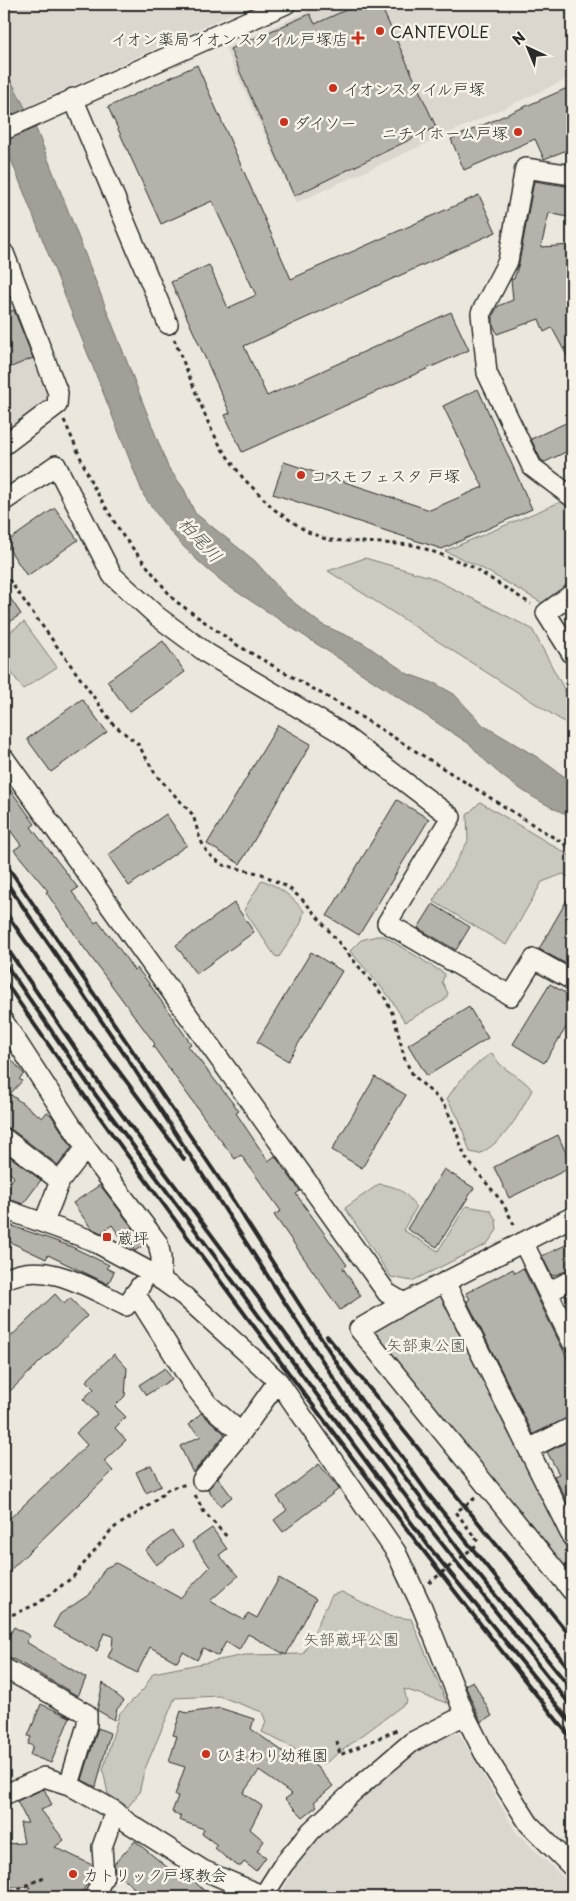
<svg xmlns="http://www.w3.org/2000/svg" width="576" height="1901" viewBox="0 0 576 1901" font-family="'Playpen Sans','Klee One',sans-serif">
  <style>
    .built { fill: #dbd7ce }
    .green { fill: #cbc8bf; stroke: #7b7a75 }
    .water { fill: #a29f98; stroke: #72716c }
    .building { fill: #b5b2ab; stroke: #2b2b2b }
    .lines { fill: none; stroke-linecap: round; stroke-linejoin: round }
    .minor-casing { stroke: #2b2b2b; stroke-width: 22 }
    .path { stroke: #2b2b2b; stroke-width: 3; stroke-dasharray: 4 4; stroke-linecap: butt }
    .minor { stroke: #f7f3e8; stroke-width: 19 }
    .rail { stroke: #2b2b2b; stroke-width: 4 }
    .path-bridge { stroke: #2b2b2b; stroke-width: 3; stroke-dasharray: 4 4; stroke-linecap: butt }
    .poi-dot { fill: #c8321e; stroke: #f7f3e8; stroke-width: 2 }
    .labels { text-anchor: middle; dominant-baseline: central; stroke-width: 5; stroke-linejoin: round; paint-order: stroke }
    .poi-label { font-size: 16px; fill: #2b2b2b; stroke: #f7f3e8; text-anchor: start }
    .park-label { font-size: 16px; fill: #535250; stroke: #f7f3e8 }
    .water-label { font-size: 18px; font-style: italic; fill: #555451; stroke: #f7f3e8 }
  </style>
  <rect width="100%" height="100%" fill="#ebe7dd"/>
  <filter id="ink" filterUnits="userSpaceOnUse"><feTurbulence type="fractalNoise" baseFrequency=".02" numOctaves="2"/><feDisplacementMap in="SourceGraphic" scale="10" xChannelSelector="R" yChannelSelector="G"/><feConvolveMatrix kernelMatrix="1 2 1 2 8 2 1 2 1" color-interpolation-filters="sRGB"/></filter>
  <g filter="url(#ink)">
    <!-- built -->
    <path class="built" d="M4 4H253L4 117Z
      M324 4H572V77L296 203 225 48Z
      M4 271 51 394 49 401 4 436Z
      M459 1733 516 1832 572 1886V1897H284L282 1892 299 1860 380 1775 418 1748 442 1737Z"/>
    <!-- green -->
    <path class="green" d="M565 500 572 513V586L544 604 478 566 445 551Z
      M365 558 430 577 532 629 572 704V727L328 571Z
      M24 622 57 667 23 689 4 662V636Z
      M480 802 572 857V879L563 874 542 882 506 945 433 901 468 841 467 815Z
      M262 880C280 887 291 896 304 911L301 923 279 957 275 956 244 910Z
      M377 936H384L445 974 442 982 448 993 445 1000 405 1022 388 995 350 951 361 940Z
      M492 1053C502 1073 520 1073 532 1090 518 1116 506 1140 479 1154L470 1152 459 1119 447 1099C458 1081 474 1064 492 1053Z
      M379 1184C397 1186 407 1192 416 1208L403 1230 438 1251 466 1206 490 1210 496 1220 497 1230 487 1244 412 1281 391 1277 345 1208Z
      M440 1290 572 1554V1583L368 1332Z
      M342 1592 389 1616 411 1619 447 1703 404 1689 407 1702 324 1764 262 1732 266 1722 262 1712 219 1696 175 1698 144 1771 139 1793 128 1807 108 1794 103 1770 119 1714 144 1689 153 1673 245 1655 303 1654 332 1595Z"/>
    <!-- water -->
    <path class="water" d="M4 67 37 131 168 467 184 489 195 513 255 561 286 596 321 624 363 643 408 674 436 684 454 694 483 725 537 757 572 782V817C534 800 498 778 471 745L228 586C189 556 172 536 144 496L4 142Z"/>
    <!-- building -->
    <path class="building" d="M359 4H380L436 127 294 196 230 49 310 14 315 24Z
      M197 65 291 279 479 195 496 232 244 346 267 396 451 312 469 350 242 452 225 415 230 413 171 282 209 265 228 308 256 295 212 201 161 224 108 107Z
      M572 86V121L565 124 572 141V148L544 159 535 139 464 170 451 139Z
      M534 181 572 187V218L549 213 541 247 572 245V320L566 323 572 333V365L552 328 544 332 539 319 497 334 493 324V315L498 306 513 300 511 279H514L519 263Z
      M14 310 33 358 4 370V314Z
      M478 389 532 509 442 549 273 494 284 462 430 510 483 487 443 406Z
      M568 422 572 430V449L545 462 541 460 531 439Z
      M55 508 78 540 27 576 5 543Z
      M4 589 21 614 4 626Z
      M163 641 185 672 129 712 107 681Z
      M82 699 107 732 51 772 27 739Z
      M278 725 311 744 240 864 207 844Z
      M4 781 35 824 31 827 78 888 72 892 95 923 98 921 108 935 109 934 134 970 137 968 148 982 191 1044 188 1046 239 1111 236 1113 268 1161 275 1156 300 1191 296 1194 347 1265 343 1268 361 1296 340 1310 274 1215 281 1211 241 1155 235 1159 213 1130 153 1046 155 1044 82 945 46 892 48 891 14 850 21 845 4 822Z
      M397 800 429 819 359 935 327 916Z
      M166 814 187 845 129 886 108 855Z
      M572 891V967L539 949Z
      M234 903 254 932 196 974 176 945Z
      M433 904 470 927 456 950 418 928Z
      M311 952 342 971 288 1061 257 1042Z
      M550 984 572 997V1018L544 1063 513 1044Z
      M469 1007 488 1038 427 1076 408 1045Z
      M11 1059 24 1074 19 1079 22 1081 10 1094 42 1118 47 1112 51 1115 72 1147 58 1165 11 1129 4 1127V1066Z
      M375 1077 406 1095 362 1168 332 1150Z
      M558 1135 572 1167 509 1198 494 1167Z
      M4 1152 41 1180 23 1204 4 1197V1191L14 1177 4 1167Z
      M444 1169 474 1188 437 1247 407 1229Z
      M100 1185 145 1244 135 1251 128 1242 127 1246 112 1225 101 1233 91 1228 73 1203Z
      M4 1223 70 1246 109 1265 106 1268 114 1272 108 1284 48 1255 46 1259 4 1239Z
      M572 1242V1269L552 1276 542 1256Z
      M523 1268 572 1368V1416L533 1434 467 1301 470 1299 466 1293 513 1269 515 1273Z
      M55 1294 64 1304 70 1298 87 1316 4 1397V1343Z
      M114 1354 127 1368 125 1396 115 1406 126 1417 115 1428 126 1440 104 1461 113 1471 4 1576V1524L87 1445 76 1433 97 1414 83 1399 94 1389 86 1381Z
      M165 1368 172 1379 146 1395 139 1385Z
      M201 1413 225 1434 193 1473 180 1446 201 1436 189 1425Z
      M569 1441 572 1447V1500L565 1497 554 1476 559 1474 547 1452Z
      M319 1464 339 1489 283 1532 274 1520 287 1510 277 1497Z
      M151 1465 161 1486 146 1493 136 1472Z
      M218 1478 232 1497 220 1506 208 1489Z
      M212 1528 227 1549 219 1555 238 1576 210 1601 244 1620 248 1613 257 1618 279 1578 316 1599 286 1655 248 1634 239 1650 226 1642 218 1656 203 1648 197 1660 183 1652 177 1662 150 1647 137 1673 108 1657 112 1648 113 1636 104 1633 97 1651 53 1627 60 1614 90 1594 105 1568 116 1563 180 1598 210 1567 192 1542Z
      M172 1531 183 1546 156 1565 145 1550Z
      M14 1627 30 1636 26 1642 86 1678 78 1696 15 1660 4 1657V1644Z
      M473 1681 492 1716 481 1722 465 1685Z
      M103 1683 124 1701 117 1709 114 1720 97 1710Z
      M41 1704 70 1717 51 1763 30 1755 33 1746 28 1744 31 1737 28 1736Z
      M220 1708 254 1719 251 1729 288 1755 290 1753 296 1758 299 1755 317 1767 333 1786 314 1802 317 1806 303 1817 285 1799 292 1794 259 1771 243 1793 262 1806 250 1829 264 1841 257 1851 266 1857 256 1871 244 1862 241 1866H238L225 1857 215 1848 217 1845 202 1834 204 1829 179 1820 181 1816 172 1812 178 1796 175 1795 185 1767 169 1762 177 1736 173 1735 181 1711 187 1713Z
      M98 1728 110 1733 96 1787 82 1780Z
      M44 1789 52 1805 41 1810 64 1840 55 1847 92 1865 93 1874 79 1897H24L30 1887H4V1844L24 1843 20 1823H28L17 1801Z
      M135 1841 179 1877 184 1872 211 1897H144L115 1871 114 1864Z"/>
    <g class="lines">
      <defs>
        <path id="minor" d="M73 98 168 324
          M4 130 286 4
          M572 175 525 168 508 261 481 313 487 373 532 467 572 497
          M4 253 58 393 57 405 4 445
          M4 501 56 465 112 575 158 617 208 654 338 731 451 817 387 923 511 996 534 959 572 980
          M572 594 546 613 572 654
          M4 758 387 1293 404 1303 572 1217
          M4 1022 86 1148 158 1243 161 1257V1280
          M4 1138 60 1181 44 1222
          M60 1181 86 1148
          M4 1209 91 1240 150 1272 184 1296 278 1381 396 1552 422 1607 465 1715 484 1753 529 1824 572 1867
          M523 1242 572 1342
          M4 1280C45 1258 89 1288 126 1306L141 1285
          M445 1282 572 1537
          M548 1292 572 1280
          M135 1293 193 1385 208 1404 241 1433
          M404 1303 359 1329 572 1591
          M529 1449 572 1427
          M202 1480 241 1433 278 1381
          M4 1668 87 1714V1725L69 1785
          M4 1795 44 1777 69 1785 115 1811 127 1822 203 1870 266 1897
          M264 1895 283 1865 311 1831 354 1791 412 1742 465 1715
          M94 1897 104 1876 102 1847 115 1811"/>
      </defs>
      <!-- minor casing -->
      <use href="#minor" class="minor-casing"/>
      <!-- path -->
      <path class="path" d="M174 339 210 427 222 449 243 478 275 510 306 531 328 540 415 545 469 565 531 604
        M64 420 93 486 123 536 174 600 237 645 350 710 572 849
        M4 573 114 725 138 744 156 775 193 815 200 839 208 854 223 865 262 874 289 888 305 902 385 998 394 1017 405 1060 413 1075 444 1104 453 1123 465 1157 502 1202 516 1228
        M195 1495 204 1512 229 1539
        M475 1498 456 1512 479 1543
        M4 1615 14 1614 37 1604 73 1577 112 1529 147 1507 170 1488 188 1484
        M337 1741 340 1755 397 1730 398 1732
        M4 1896 44 1877"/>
      <!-- minor -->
      <use href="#minor" class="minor"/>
      <!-- rail -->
      <path class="rail" d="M4 861 220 1180 358 1396 429 1495 572 1672
        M4 879 129 1061 349 1402 466 1559 572 1690
        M4 910 66 1000 184 1159
        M4 944 103 1089 431 1530 572 1707
        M4 962 95 1094 430 1548 572 1724
        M4 980C74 1084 149 1185 224 1286 337 1439 452 1591 572 1739
        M327 1336 572 1638"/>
      <!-- path-bridge -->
      <path class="path-bridge" d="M429 1583 479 1543"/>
    </g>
  </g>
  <!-- markers -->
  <g class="poi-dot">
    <circle cx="380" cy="31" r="5"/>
    <path d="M355.5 30.5h5v5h5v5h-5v5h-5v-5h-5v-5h5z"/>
    <circle cx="333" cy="88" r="5"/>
    <circle cx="284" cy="122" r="5"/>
    <circle cx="518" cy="132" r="5"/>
    <circle cx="301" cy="475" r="5"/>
    <rect x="102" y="1232" width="10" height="10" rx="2.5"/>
    <circle cx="206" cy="1754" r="5"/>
    <circle cx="73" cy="1874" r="5"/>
  </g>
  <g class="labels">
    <!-- poi labels -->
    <g class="poi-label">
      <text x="390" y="31">CANTEVOLE</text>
      <text x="348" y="38" text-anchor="end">イオン薬局イオンスタイル戸塚店</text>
      <text x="343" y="88">イオンスタイル戸塚</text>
      <text x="294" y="122">ダイソー</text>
      <text x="508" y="132" text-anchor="end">ニチイホーム戸塚</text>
      <text x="311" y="475">コスモフェスタ 戸塚</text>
      <text x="117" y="1237">蔵坪</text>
      <text x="216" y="1754">ひまわり幼稚園</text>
      <text x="83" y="1874">カトリック戸塚教会</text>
    </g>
    <!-- park labels -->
    <g class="park-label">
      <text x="426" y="1344">矢部東公園</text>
      <text x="351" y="1638">矢部蔵坪公園</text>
    </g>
    <!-- water labels -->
    <g class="water-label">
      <text transform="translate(201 539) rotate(47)">柏尾川</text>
    </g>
  </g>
  <!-- margin -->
  <rect width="576" height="1901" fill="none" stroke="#f7f3e8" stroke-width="20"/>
  <rect x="10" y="10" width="556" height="1881" fill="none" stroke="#2b2b2b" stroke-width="2" filter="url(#ink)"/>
  <!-- north arrow -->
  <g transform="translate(528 48) rotate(316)" stroke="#f7f3e8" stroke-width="4" paint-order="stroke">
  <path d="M0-4L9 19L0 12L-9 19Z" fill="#2b2b2b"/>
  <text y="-8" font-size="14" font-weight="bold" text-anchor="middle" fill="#2b2b2b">N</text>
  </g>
</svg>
